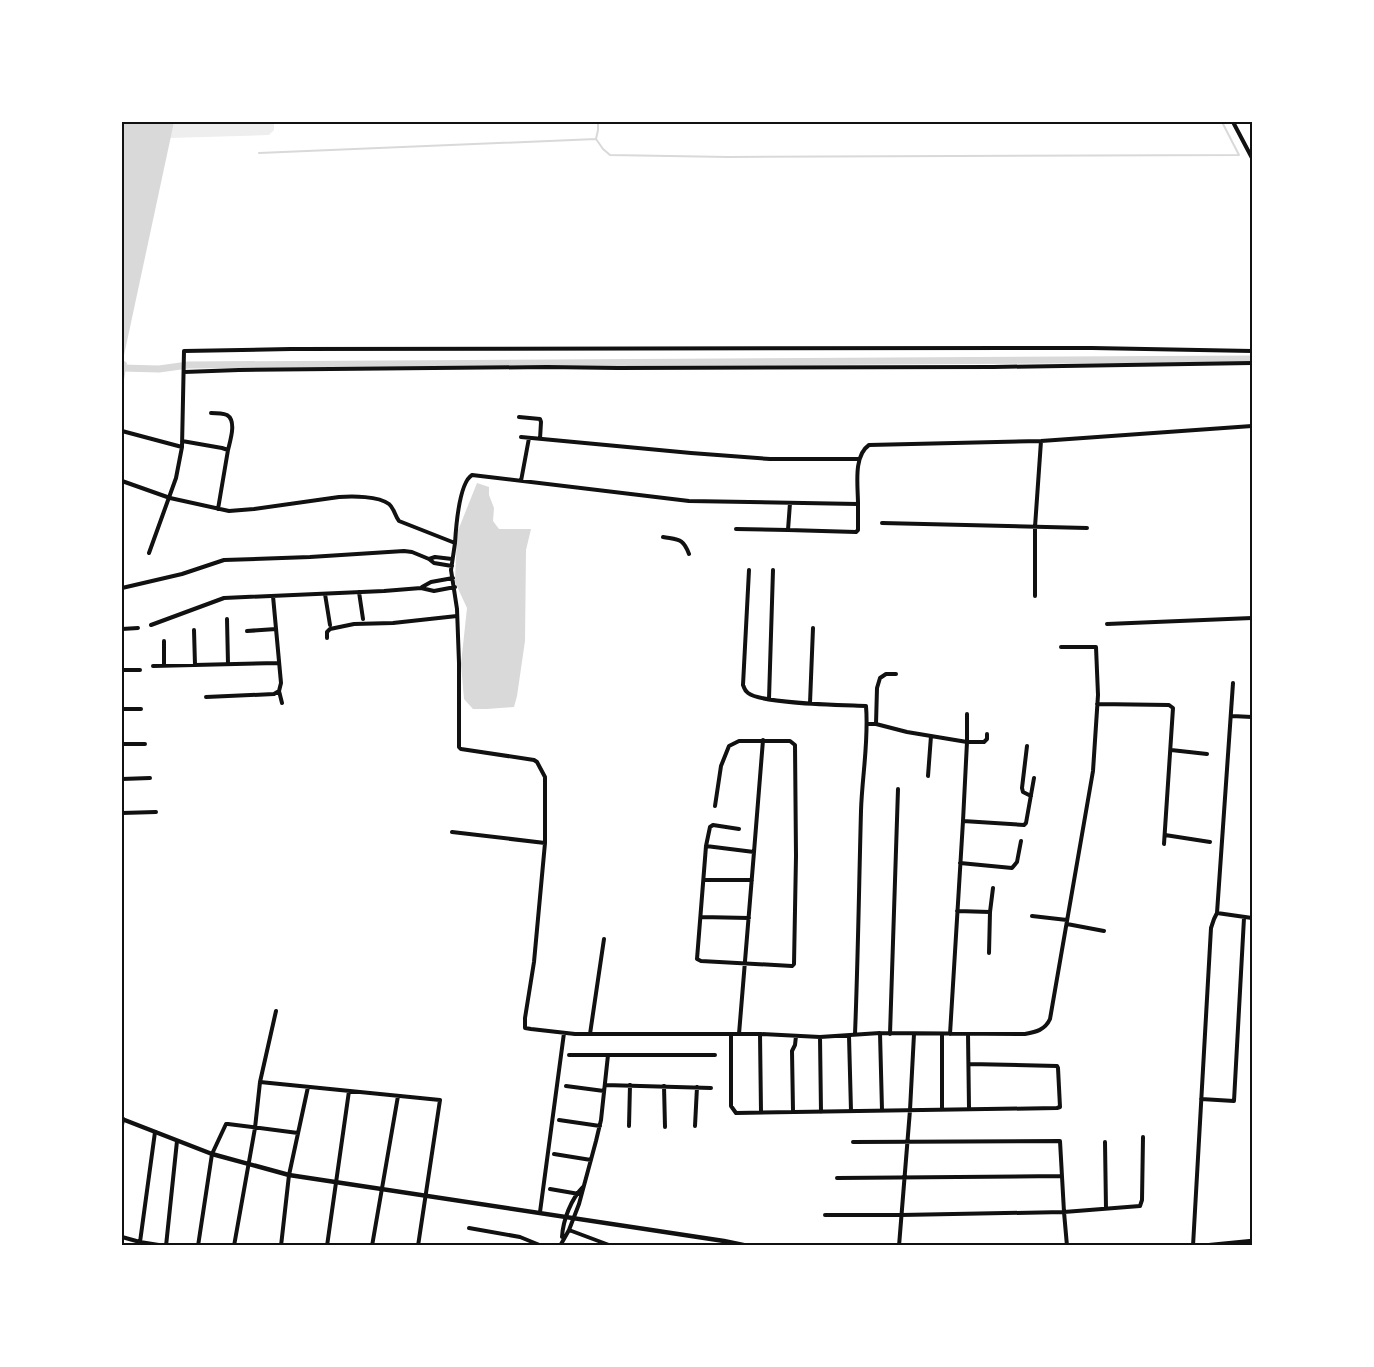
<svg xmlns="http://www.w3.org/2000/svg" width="1374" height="1367" viewBox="0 0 1374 1367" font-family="'Exo 2',sans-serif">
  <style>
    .green { fill: #eee }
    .water { fill: #d9d9d9 }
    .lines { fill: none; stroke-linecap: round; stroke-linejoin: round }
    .stream { stroke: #d9d9d9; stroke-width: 2 }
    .canal { stroke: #d9d9d9; stroke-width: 7 }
    .minor { stroke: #111; stroke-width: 4 }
    .tertiary { stroke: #111; stroke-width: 4.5 }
    .neatline { fill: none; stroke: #111; stroke-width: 2 }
  </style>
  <rect width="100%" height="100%" fill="#fff"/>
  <!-- green -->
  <path class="green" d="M174 122H274V130L269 135 170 138Z"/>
  <!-- water -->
  <path class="water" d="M122 122H174L123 360 127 363 123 385 122 384Z
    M477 483 489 487V495L494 508 493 521 499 529H531L526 550 525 641 517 696 514 707 487 709H473L464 699 461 664 467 608 455 582 457 533Z"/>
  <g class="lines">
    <!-- stream -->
    <path class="stream" d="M596 139 598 130V122
      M259 153 596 139 603 149 610 155 728 157 1239 155 1222 122"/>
    <!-- canal -->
    <path class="canal" d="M122 368 159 369 188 365 1252 359"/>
    <!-- minor -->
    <path class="minor" d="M1233 122 1252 158
      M184 372 239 370 547 367 618 368 993 367 1252 363
      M211 413C215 413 222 413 227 415 237 421 230 441 228 450
      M519 417 540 419 541 422 540 439
      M122 431 182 447
      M521 437 691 453 770 459H858
      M182 441 222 448 228 450 218 509
      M122 481 170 498 229 511 254 509 339 497C353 496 378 496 389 504 394 508 395 516 399 521L455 543C456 527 459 483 472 475L689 501 858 504C858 486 853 456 869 445L1041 441 1252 426
      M521 481 529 438
      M882 523 1087 528
      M736 529 788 530 856 532 858 530V504
      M788 530 790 503
      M663 537C679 540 683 538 689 554
      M455 543 451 570 457 609 459 663V747L461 749 534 760 537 762 545 777V843L534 962 525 1018V1028L531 1029 575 1034H760L820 1037 880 1033 1025 1034C1036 1032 1045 1030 1050 1019L1093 771 1098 695 1096 647H1061
      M149 553 176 478 182 447 184 351 291 349 1022 348H1092L1252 351
      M429 559 435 557 452 559
      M749 570 743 685C745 689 744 690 748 693 762 704 844 705 866 706 869 741 862 776 861 811 859 885 858 960 855 1034
      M422 587 431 582 453 578
      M122 588 182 574 224 560 310 557 404 551 412 552 429 559 434 563 452 566
      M359 592 363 619
      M325 594 330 625
      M1035 596V527L1041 441
      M227 619 228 664
      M1107 624 1252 618
      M151 625 224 598 384 591 421 588 434 591 455 587
      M122 629 138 628
      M194 630 195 665
      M247 631 276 629
      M327 638V632L330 629 354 624 393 623 457 616
      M164 641V665
      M153 666 279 663
      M122 670H140
      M279 691 282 703
      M206 697 274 694 279 691 281 683 273 596
      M769 699 773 570
      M810 703 813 628
      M1097 704 1169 705 1173 708 1164 844
      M122 709H141
      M967 714V742H984L987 739V734
      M1232 716 1252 717
      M868 724H876L907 732 967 742 963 821 950 1034
      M876 724 877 688 880 678 886 674H896
      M122 744H145
      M1027 746 1022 788 1023 792 1031 796
      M1171 750 1207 754
      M928 776 931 736
      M122 779 150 778
      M715 806 721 766 729 746 739 741H790L795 745 796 856 794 964 792 966 701 961 697 959 706 846 710 827 713 825 739 829
      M122 813 156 812
      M963 821 1024 825 1026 823 1034 778
      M452 832 545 843
      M1165 835 1210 842
      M706 846 754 852 739 1034
      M754 852 763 740
      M960 863 1012 868 1017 862 1021 841
      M704 880H752
      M957 911 990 912
      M1217 913 1233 683
      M1032 916 1067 920
      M701 917 749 918
      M1067 924 1104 931
      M989 953 990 912 993 888
      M880 1033 882 1110
      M590 1034 604 939
      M731 1034V1106L736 1113 1057 1108 1060 1107 1058 1068 1057 1066 969 1064
      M760 1034 761 1112
      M890 1034 898 789
      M968 1034 969 1108
      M942 1035V1109
      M849 1036 851 1111
      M820 1037 821 1112
      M569 1055H715
      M260 1082 440 1100 418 1246
      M605 1085 711 1088
      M566 1086 604 1091
      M664 1086 665 1127
      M1201 1099 1234 1101 1244 918
      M793 1111 792 1051 795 1045 796 1036
      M559 1120 600 1126
      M122 1125 123 1119
      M629 1126 630 1085
      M695 1126 697 1087
      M853 1142 1060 1141 1064 1212 1067 1246
      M1105 1142 1106 1209
      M554 1154 591 1160
      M837 1178 1061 1176
      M550 1189 579 1194
      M540 1212 564 1033
      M825 1215H901L1064 1212 1140 1206 1142 1200 1143 1137
      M469 1228 520 1237 542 1246
      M569 1230 609 1245
      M122 1237 140 1242 165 1246
      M562 1237C563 1220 571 1199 583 1187
      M140 1242 155 1132
      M166 1246 177 1141
      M198 1246 212 1154 226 1124H228L298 1133
      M234 1246 255 1128 260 1082 276 1011
      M281 1246 289 1175 308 1087
      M327 1246 349 1091
      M372 1246 398 1096
      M560 1246 569 1230 579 1204 596 1141 601 1120 608 1055
      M899 1246 910 1110 914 1034
      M1193 1246 1211 928 1214 919 1217 913 1252 918"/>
    <!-- tertiary -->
    <path class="tertiary" d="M122 1119 212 1154 289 1175 724 1241 748 1246
      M1201 1246 1252 1241"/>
  </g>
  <!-- border -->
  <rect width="1374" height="1367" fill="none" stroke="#ffffff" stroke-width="246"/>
  <rect x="123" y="123" width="1128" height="1121" class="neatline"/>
</svg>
